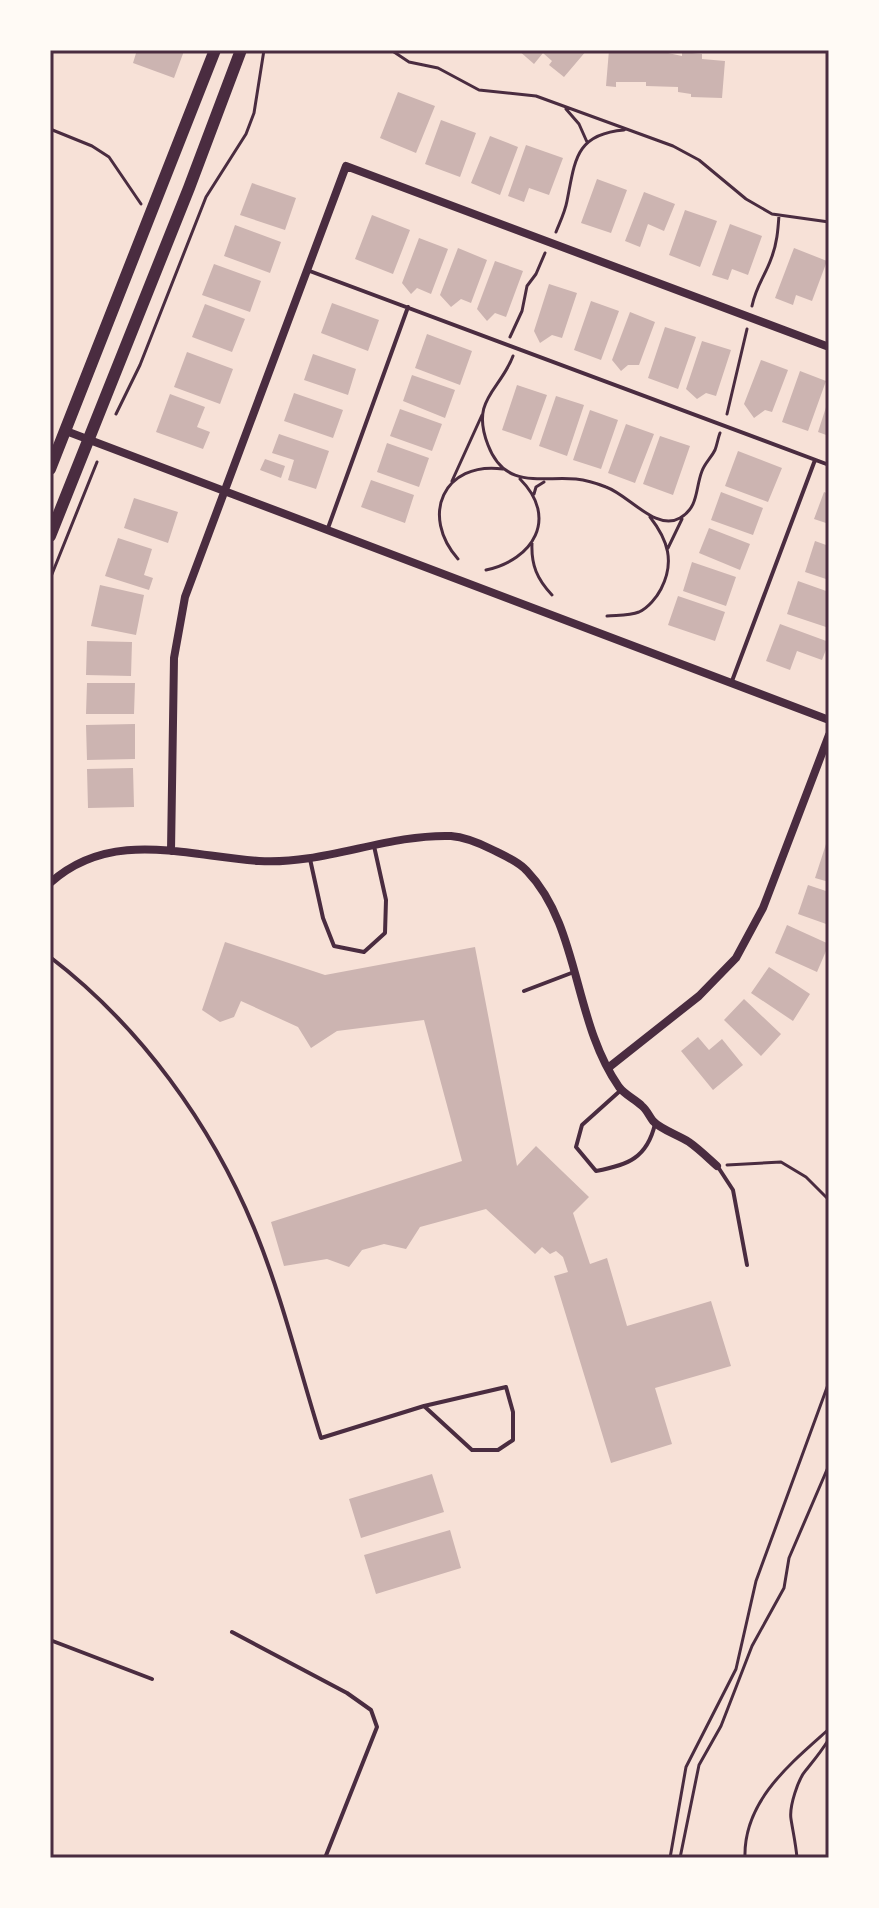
<svg xmlns="http://www.w3.org/2000/svg" width="879" height="1908" viewBox="0 0 879 1908" font-family="Roboto,sans-serif">
  <style>
    .building { fill: #ccb4b1 }
    .lines { fill: none; stroke-linecap: round; stroke-linejoin: round }
    .path { stroke: #4a2c40; stroke-width: 3 }
    .service { stroke: #4a2c40; stroke-width: 4 }
    .minor { stroke: #4a2c40; stroke-width: 8 }
    .secondary { stroke: #4a2c40; stroke-width: 12 }
    .neatline { fill: none; stroke: #4a2c40; stroke-width: 3 }
  </style>
  <rect width="100%" height="100%" fill="#f7e1d7"/>
  <!-- building -->
  <path class="building" d="M137 50H182L184 51 174 78 133 63Z
    M518 50H587L564 77 549 65 552 61 543 53 534 64Z
    M609 50H654L682 56V52L702 54V59L725 61 722 98 691 97V94L678 92V87L646 86V82H616V87L606 86Z
    M398 92 435 106 416 153 380 138Z
    M441 120 476 133 460 177 425 164Z
    M490 136 518 147 500 195 471 183Z
    M526 145 563 158 549 195 529 188 524 202 508 196Z
    M597 179 627 190 611 233 581 223Z
    M252 183 296 198 285 230 240 215Z
    M644 192 675 204 664 231 648 224 640 247 625 241Z
    M685 210 717 221 700 267 669 255Z
    M372 215 410 230 393 274 355 259Z
    M730 224 762 236 748 275 732 269 728 280 712 275Z
    M235 225 281 242 270 273 224 256Z
    M419 238 448 249 431 294 417 288 411 294 402 283Z
    M458 248 487 260 471 303 461 299 451 307 440 295Z
    M794 248 827 261 812 301 796 295 793 305 775 298Z
    M495 261 523 271 506 317 495 313 487 321 477 309Z
    M214 264 261 281 250 312 202 295Z
    M549 284 577 293 562 338 552 335 540 343 534 331Z
    M591 301 619 311 601 360 574 350Z
    M332 303 379 320 368 351 321 333Z
    M205 304 245 319 232 352 192 337Z
    M630 312 655 322 639 365H628L621 371 612 360Z
    M665 327 696 337 678 389 648 378Z
    M427 334 472 351 460 385 415 368Z
    M702 341 731 350 716 396 706 393 697 399 686 389Z
    M187 352 233 369 220 404 174 387Z
    M313 354 356 369 348 395 304 380Z
    M761 360 788 370 772 412 765 410 754 418 744 404Z
    M800 371 826 381 808 431 782 422Z
    M412 375 455 390 445 418 403 401Z
    M517 385 547 395 531 440 502 430Z
    M294 393 343 410 333 438 284 421Z
    M170 394 205 407 197 427 210 432 203 449 156 432Z
    M556 396 584 405 567 456 539 446Z
    M828 401H829V436L818 432Z
    M400 409 442 424 432 451 390 436Z
    M590 410 618 420 601 469 573 460Z
    M626 424 654 434 635 483 608 473Z
    M279 434 329 451 316 489 288 480 294 460 272 453Z
    M660 436 690 446 673 495 643 484Z
    M387 443 429 458 419 487 377 472Z
    M738 451 782 468 768 502 725 486Z
    M265 459 285 466 281 478 260 470Z
    M371 480 414 495 405 523 361 507Z
    M721 492 763 508 753 535 711 520Z
    M824 492 829 494V524L814 519Z
    M134 498 178 512 168 543 124 528Z
    M709 528 750 544 740 570 699 553Z
    M118 538 152 549 144 575 153 578 149 590 105 576Z
    M815 541 829 546V580L805 572Z
    M692 562 736 577 726 606 683 591Z
    M798 581 829 592V628L787 614Z
    M100 585 144 595 136 635 91 626Z
    M678 596 725 612 715 641 668 625Z
    M780 624 829 642 822 660 797 651 790 670 766 661Z
    M87 641 132 642 131 676 86 675Z
    M87 683H135L134 714H86Z
    M135 724V759L87 760 86 725Z
    M133 768 134 807 88 808 87 769Z
    M826 844 829 846V882L815 878Z
    M808 885 829 892V925L798 914Z
    M787 925 829 944 817 972 775 953Z
    M225 942 325 975 475 947 517 1166 536 1146 589 1197 573 1213 590 1264 607 1258 627 1326 711 1301 731 1366 655 1388 672 1444 611 1463 554 1276 568 1272 563 1257 556 1251 550 1254 542 1247 535 1254 486 1209 420 1227 406 1249 384 1244 362 1250 349 1267 327 1259 284 1266 271 1222 462 1161 424 1020 337 1031 311 1048 298 1027 241 1001 234 1017 220 1022 202 1010Z
    M769 967 810 994 793 1021 751 993Z
    M744 999 781 1034 761 1056 724 1020Z
    M698 1037 709 1050 722 1039 743 1065 713 1090 681 1051Z
    M432 1474 444 1512 361 1538 349 1499Z
    M450 1530 461 1568 376 1594 364 1555Z"/>
  <g class="lines">
    <!-- path -->
    <path class="path" d="M391 50 409 62 438 68 479 90 536 96 673 146 699 160 746 199 772 214 829 222
      M566 109 579 124 587 142
      M50 129 92 146 109 157 141 204
      M556 232C560 222 565 212 567 201 575 161 575 134 624 130
      M752 306C756 286 765 276 771 259 777 244 778 230 779 215
      M510 337 522 311 527 286 536 274 545 253
      M513 356C500 391 470 399 488 445 505 490 541 476 576 479 586 480 596 483 606 487 629 495 656 532 680 518 699 507 695 489 702 471 705 463 711 458 715 450 717 445 718 438 720 433
      M116 414 140 365 206 197 246 134 254 113 264 50
      M727 414 747 329
      M452 481 482 415
      M534 494 536 487 544 482
      M532 543C531 565 537 579 552 595
      M668 548 682 519
      M458 559C420 516 443 461 503 469
      M486 570C533 560 559 518 520 479
      M50 579 97 462
      M607 616C617 615 629 616 639 612 648 608 657 597 661 589 675 562 668 540 650 517
      M727 1165 781 1162 806 1177 829 1200
      M670 1858 686 1767 736 1669 756 1581 829 1382
      M680 1858 699 1765 721 1726 752 1646 784 1588 789 1558 829 1465
      M745 1858C743 1801 791 1763 829 1729
      M797 1858C796 1845 793 1832 791 1819 789 1807 798 1779 806 1770 815 1759 821 1752 829 1739"/>
    <!-- service -->
    <path class="service" d="M307 270 829 465
      M328 528 408 307
      M732 681 815 460
      M310 859 323 918 334 946 364 952 385 933 386 900 374 846
      M50 957C140 1026 211 1124 254 1228 282 1296 299 1368 321 1438L424 1406 506 1387 513 1412V1440L498 1450H472L424 1406
      M524 991 574 972
      M621 1090 582 1125 576 1147 596 1171C628 1165 647 1158 655 1124
      M718 1167 733 1190 747 1265
      M232 1632 347 1693 371 1710 377 1727 325 1858
      M50 1640 152 1679"/>
    <!-- minor -->
    <path class="minor" d="M66 431 829 720
      M171 851 174 658 185 597 346 166 829 347
      M50 883C111 828 186 856 259 861 324 865 386 834 451 836 464 837 479 843 491 849 503 855 518 861 527 871 580 926 573 1022 619 1087 625 1095 635 1099 642 1106 647 1110 649 1116 653 1121 660 1129 678 1135 689 1142 699 1149 708 1158 717 1166
      M608 1068 699 996 736 958 763 908 829 735"/>
    <!-- secondary -->
    <path class="secondary" d="M50 469 215 50
      M50 536 189 188 241 50"/>
  </g>
  <!-- border -->
  <rect width="879" height="1908" fill="none" stroke="#fffaf5" stroke-width="104"/>
  <rect x="52" y="52" width="775" height="1804" class="neatline"/>
</svg>
